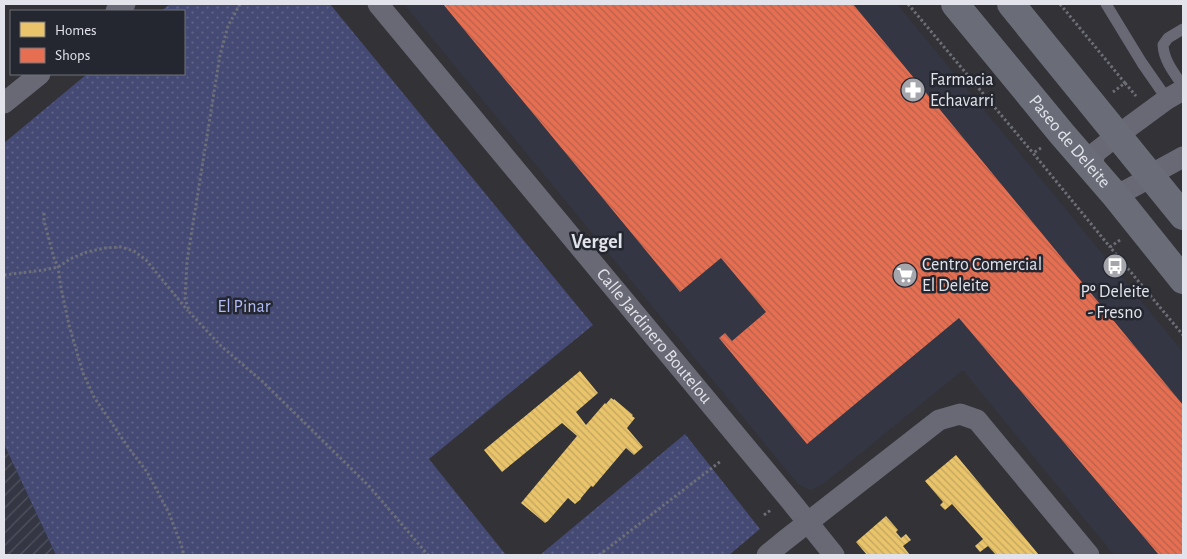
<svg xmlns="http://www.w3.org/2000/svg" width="1187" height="559" viewBox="0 0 1187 559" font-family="'Alegreya Sans',sans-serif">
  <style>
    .built { fill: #343644 }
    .industrial { fill: url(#industrial-furrows) }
    .green { fill: url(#green-dots) }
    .homes { fill: url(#homes-back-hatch) }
    .shops { fill: url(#shops-back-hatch) }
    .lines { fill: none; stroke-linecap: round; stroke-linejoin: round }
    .path { stroke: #6d6e77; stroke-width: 3; stroke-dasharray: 2.5 2.5; stroke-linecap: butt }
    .lane { stroke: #686975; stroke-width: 11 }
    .street { stroke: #686975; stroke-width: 21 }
    .secondary { stroke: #6a6d78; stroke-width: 28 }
    .labels { text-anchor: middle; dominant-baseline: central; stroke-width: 5; stroke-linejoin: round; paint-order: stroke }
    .poi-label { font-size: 18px; fill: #e3e4eb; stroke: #252730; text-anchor: start }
    .street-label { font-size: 18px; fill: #e3e4eb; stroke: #252730 }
    .park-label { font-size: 18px; fill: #b0bbf6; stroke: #252730 }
    .quarter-label { font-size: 20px; font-weight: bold; fill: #e3e4eb; stroke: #252730 }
  </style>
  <defs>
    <pattern id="industrial-furrows" width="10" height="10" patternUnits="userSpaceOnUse" patternTransform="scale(1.25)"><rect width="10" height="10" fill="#343644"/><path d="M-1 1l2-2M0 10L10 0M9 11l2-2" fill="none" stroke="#51535f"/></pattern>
    <pattern id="green-dots" width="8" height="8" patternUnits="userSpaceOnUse" patternTransform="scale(1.25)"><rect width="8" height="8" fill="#444a73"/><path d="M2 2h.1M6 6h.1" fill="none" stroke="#5f6487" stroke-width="1.8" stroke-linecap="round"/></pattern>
    <pattern id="homes-back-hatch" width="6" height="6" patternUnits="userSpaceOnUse" patternTransform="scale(1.25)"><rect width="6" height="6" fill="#e9c46a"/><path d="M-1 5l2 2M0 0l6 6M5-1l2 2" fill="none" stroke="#c0a461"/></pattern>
    <pattern id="shops-back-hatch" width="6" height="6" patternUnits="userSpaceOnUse" patternTransform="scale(1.25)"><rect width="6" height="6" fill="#e76f51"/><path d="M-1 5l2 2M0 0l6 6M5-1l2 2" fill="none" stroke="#b6624e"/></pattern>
  </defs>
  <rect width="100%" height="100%" fill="#323237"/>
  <!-- built -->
  <path class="built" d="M404 4H897L1183 352V555H1114L963 370 823 484 811 490 798 484Z"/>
  <!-- industrial -->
  <path class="industrial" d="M4 444 56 555H4Z"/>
  <!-- green -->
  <path class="green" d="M170 4H330L593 325 429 459 506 555H56L4 444V143L87 74H184V11H161Z
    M685 434 760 529 729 555H540Z"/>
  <!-- homes -->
  <path class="homes" d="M580 371 598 393 576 412 586 425 605 403 606 404 611 398 614 400V399L633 415 632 416 635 418 627 428 643 447 634 455 626 448 593 487 591 486 581 498V499L575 504 568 498 548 521 545 523 521 503 577 436 562 423 502 472 484 450Z
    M956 455 1039 555H996L988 546 980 552 975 546 983 539 952 504 945 510 940 505 943 502 925 481Z
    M886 516 898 530 896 532 901 538 906 534 911 540 903 546 910 555H867L856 542Z"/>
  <!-- shops -->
  <path class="shops" d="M443 4H853L1183 405V555H1159L959 318 807 444 719 338 725 333 732 341 766 312 721 258 680 292Z"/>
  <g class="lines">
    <!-- path -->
    <path class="path" d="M240 4 228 26 220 55 187 261 185 299 190 313 221 346 263 382 369 486 428 555
      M908 4 1033 153
      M1060 4 1125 83 1113 92
      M1125 83 1136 96
      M1041 148 1033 153 1110 247
      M44 213V221L54 258 58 267 61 288 69 325 83 373 94 397 128 447 147 472 169 513 183 550V555
      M1120 240 1110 247 1183 335
      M4 275 44 270 58 267 70 259 87 252 105 248 121 247 134 251 146 260 188 311
      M764 515 771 510
      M599 555 721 461"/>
    <!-- lane -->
    <path class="lane" d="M1106 4 1142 63 1167 99
      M1183 29 1168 38 1163 45C1164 61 1174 73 1183 86"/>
    <!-- street -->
    <g class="street">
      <path id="s1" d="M378 4 789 499 834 555"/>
      <path d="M116 11 125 4"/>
      <path d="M4 103 40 74"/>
      <path d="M1090 166 1096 152 1118 135 1167 99 1183 90"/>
      <path d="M1114 194 1127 190 1140 183 1150 175 1183 157"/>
      <path d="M767 555 784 541 939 420 960 414 977 420 1089 555"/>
    </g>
    <!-- secondary -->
    <g class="secondary">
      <path id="s2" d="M955 4 1062 134 1114 194 1183 280"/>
      <path d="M1011 4 1183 216"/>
    </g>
  </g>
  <!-- icons -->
  <defs>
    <symbol id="pharmacy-disc" viewBox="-11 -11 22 22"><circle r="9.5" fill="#a5a6ac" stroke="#252730"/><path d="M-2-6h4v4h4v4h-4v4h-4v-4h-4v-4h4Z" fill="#fff"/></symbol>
    <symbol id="bus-disc" viewBox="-11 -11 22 22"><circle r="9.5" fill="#a5a6ac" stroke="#252730"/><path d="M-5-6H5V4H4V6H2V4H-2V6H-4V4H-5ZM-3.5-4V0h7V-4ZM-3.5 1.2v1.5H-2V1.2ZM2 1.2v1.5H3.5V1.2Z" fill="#fff"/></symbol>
    <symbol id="supermarket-disc" viewBox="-11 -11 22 22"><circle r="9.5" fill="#a5a6ac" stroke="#252730"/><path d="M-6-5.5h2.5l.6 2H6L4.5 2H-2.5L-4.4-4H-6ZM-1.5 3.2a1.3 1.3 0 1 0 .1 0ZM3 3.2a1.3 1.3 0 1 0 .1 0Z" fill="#fff"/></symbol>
  </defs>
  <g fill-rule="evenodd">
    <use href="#pharmacy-disc" x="899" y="76" width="28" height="28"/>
    <use href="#bus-disc" x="1101" y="252" width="28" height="28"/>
    <use href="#supermarket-disc" x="891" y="261" width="28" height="28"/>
  </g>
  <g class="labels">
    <!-- poi labels -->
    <g class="poi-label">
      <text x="930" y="80">Farmacia<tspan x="930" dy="21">Echavarri</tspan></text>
      <text x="922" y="265">Centro Comercial<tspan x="922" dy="21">El Deleite</tspan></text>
      <text x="1115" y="292" text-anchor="middle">Pº Deleite<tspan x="1115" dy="21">- Fresno</tspan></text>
    </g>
    <!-- street labels -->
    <g class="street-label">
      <text stroke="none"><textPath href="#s2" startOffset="179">Paseo de Deleite</textPath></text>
      <text stroke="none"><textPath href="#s1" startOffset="432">Calle Jardinero Boutelou</textPath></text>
    </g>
    <!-- park labels -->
    <g class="park-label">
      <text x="244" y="307">El Pinar</text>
    </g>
    <!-- quarter labels -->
    <g class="quarter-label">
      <text x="597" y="242">Vergel</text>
    </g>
  </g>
  <!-- border -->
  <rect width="1187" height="559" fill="none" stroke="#e3e4eb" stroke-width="10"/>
  <!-- legend -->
  <rect x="10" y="10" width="175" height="65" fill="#252730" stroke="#71737b"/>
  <rect x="20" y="22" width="25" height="15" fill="#e9c46a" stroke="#71737b"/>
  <text x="55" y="35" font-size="15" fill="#e3e4eb">Homes</text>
  <rect x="20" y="48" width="25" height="15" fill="#e76f51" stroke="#71737b"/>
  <text x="55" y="60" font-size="15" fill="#e3e4eb">Shops</text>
</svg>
